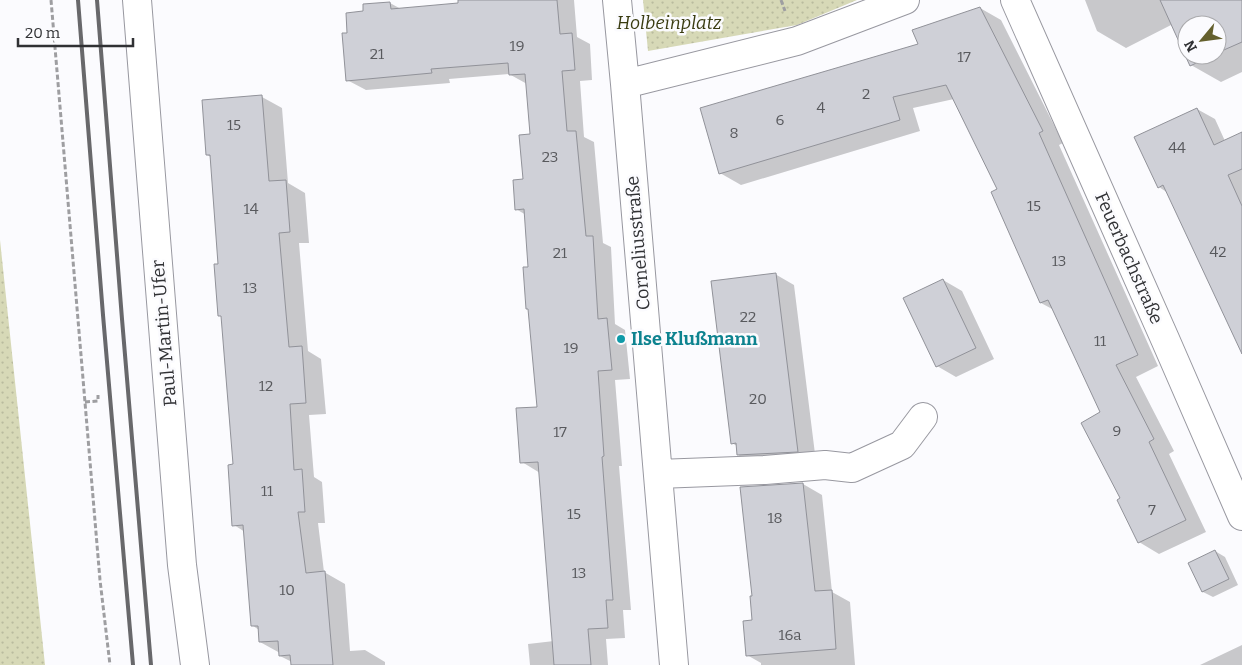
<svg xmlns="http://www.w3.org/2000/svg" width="1242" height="665" viewBox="0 0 1242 665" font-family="Bitter,serif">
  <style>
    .green { fill: url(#green-dots) }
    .shadow { fill: #0003; fill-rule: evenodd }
    .building { fill: #cfd0d7; stroke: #919299 }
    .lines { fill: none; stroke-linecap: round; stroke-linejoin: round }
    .minor-casing { stroke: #9898a0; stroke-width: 30 }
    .path { stroke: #9e9ea1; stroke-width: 3; stroke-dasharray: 5 2.5; stroke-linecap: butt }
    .minor { stroke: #fff; stroke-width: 28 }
    .rail { stroke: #68686b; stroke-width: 4 }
    .culture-dot { fill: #0f9aa8; stroke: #fbfbfe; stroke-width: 2 }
    .labels { text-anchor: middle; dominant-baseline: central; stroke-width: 5; stroke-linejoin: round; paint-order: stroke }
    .number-label { font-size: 15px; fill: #58595d }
    .park-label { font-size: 18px; font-style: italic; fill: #393b10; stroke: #fbfbfe }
    .street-label { font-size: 18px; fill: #303134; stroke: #fbfbfe }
    .culture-label { font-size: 18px; font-weight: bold; fill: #0d838f; stroke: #fbfbfe; text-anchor: start }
  </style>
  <defs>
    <pattern id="green-dots" width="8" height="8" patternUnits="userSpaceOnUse" patternTransform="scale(1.25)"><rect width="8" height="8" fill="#d7d9b7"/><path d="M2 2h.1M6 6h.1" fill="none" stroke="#b9bb9e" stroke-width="1.8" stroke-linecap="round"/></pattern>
  </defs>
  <rect width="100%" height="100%" fill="#fbfbfe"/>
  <!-- green -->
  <path class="green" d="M643 0H857L797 25 648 51Z
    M0 240 45 665H0Z"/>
  <!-- shadow -->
  <path class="shadow" d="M466 0H574L577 37 590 44 592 80 580 81 584 137 594 142 603 243 611 247 615 324 625 330 630 379 615 380 622 466H619L631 610H623L625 638 606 639 608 665H530L528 644 554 641 540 473 522 462 538 408 526 215 516 209 524 181 532 136 527 84 509 74 449 79 450 83 366 90 347 80 349 34 364 12V5L390 3 401 9 459 4Z
    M1085 0H1242V72L1221 82 1191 65 1173 24 1126 48 1097 31ZM1187 25H1217V55H1187Z
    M980 8 1001 20 1063 143 1059 145 1158 366 1136 377 1174 451 1169 454 1206 532 1159 554 1139 542 1122 499 1102 413 1054 310 1041 303 999 190 954 99 913 108 920 131 741 185 720 173 919 45Z
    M262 97 282 108 288 183 305 193 309 243H299L308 351 321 359 326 414 309 415 314 477 322 482 325 523H318L324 572 345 584 350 651 365 650 385 662V665H292V662L280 656V653L260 642 259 630 252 625 245 532 234 525V465L222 317 219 315V265L211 157 207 155Z
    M1197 109 1215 119 1225 141 1242 133V350L1168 193 1159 187Z
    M775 274 794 285 816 462 757 466 738 455 737 446 732 443Z
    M943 280 962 291 994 359 956 377 937 366Z
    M803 484 822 495 832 592 850 602 855 665H761V663L747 655 754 621Z
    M1215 551 1225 557 1238 585 1213 597 1203 592 1189 564Z
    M1242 645V665H1200Z"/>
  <!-- building -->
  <path class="building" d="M458 0H557L560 34 572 33 575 70 562 71 567 131H576L586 236H593L598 319 607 318 612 370 598 371 604 456 602 457 613 600H606L608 628 588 629 591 665H554L538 462 520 463 516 408 537 407 528 309H526L523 267H528L524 209 515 210 513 180 523 179 519 135 530 134 525 74 509 75 508 63 431 69 432 73 346 81 342 33H347L346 13 363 11V4L390 2 391 9 458 3Z
    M1160 0H1242V42L1217 53V25H1187V55H1213L1190 66Z
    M980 7 1043 131 1039 133 1138 355 1116 365 1154 439 1149 442 1186 520 1138 543 1117 500 1120 498 1081 423 1100 412 1048 300 1040 303 991 192 997 189 946 85 893 97 900 120 719 174 700 108 918 44 912 30Z
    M262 95 269 181 286 180 290 232 279 233 289 347 302 346 306 403 290 404 294 470 302 469 305 512H298L306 573 325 571 333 665H291L290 655 279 656 278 641 259 642 258 626H251L243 525 232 526 228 465 233 464 221 316H218L214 264H218L210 155H206L202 100Z
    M1197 108 1214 145 1242 132V169L1228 175 1242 206V354L1163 185 1158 188 1134 137Z
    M776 273 798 452 737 455 736 443 731 444 711 281Z
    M943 279 976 348 936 367 903 298Z
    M803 483 815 591 832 590 836 649 746 656 743 621 752 620 750 596H752L740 487Z
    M1215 550 1229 579 1202 592 1188 563Z"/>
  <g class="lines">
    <defs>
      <path id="minor" d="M137 0 182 565 195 665
        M617 0 625 84 674 665
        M1015 0 1165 339 1242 516
        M625 84 797 41 905 0
        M658 474 765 470 825 465 852 468 902 445 923 417"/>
    </defs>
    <!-- minor casing -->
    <use href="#minor" class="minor-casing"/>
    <!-- path -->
    <path class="path" d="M51 0 100 580 110 665
      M781 0 785 11
      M85 402 98 401V395"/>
    <!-- minor -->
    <use href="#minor" class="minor"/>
    <!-- rail -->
    <path class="rail" d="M78 0 103 315 133 665
      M97 0 122 319 151 665"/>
  </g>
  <!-- markers -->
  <circle class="culture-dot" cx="621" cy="339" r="5"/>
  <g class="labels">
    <!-- number labels -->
    <g class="number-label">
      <text x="517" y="46">19</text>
      <text x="377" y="54">21</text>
      <text x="964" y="57">17</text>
      <text x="866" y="94">2</text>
      <text x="821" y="108">4</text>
      <text x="780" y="120">6</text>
      <text x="234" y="125">15</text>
      <text x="734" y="133">8</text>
      <text x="1177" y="148">44</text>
      <text x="550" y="157">23</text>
      <text x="1034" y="206">15</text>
      <text x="251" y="209">14</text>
      <text x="1218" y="252">42</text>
      <text x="560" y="253">21</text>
      <text x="1059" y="261">13</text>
      <text x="250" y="288">13</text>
      <text x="748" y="317">22</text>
      <text x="1100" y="341">11</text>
      <text x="571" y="348">19</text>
      <text x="266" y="386">12</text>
      <text x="758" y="399">20</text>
      <text x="1117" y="431">9</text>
      <text x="560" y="432">17</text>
      <text x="267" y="491">11</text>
      <text x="1152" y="510">7</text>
      <text x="574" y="514">15</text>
      <text x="775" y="518">18</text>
      <text x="579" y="573">13</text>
      <text x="287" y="590">10</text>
      <text x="790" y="635">16a</text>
    </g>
    <!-- park labels -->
    <g class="park-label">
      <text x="669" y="23">Holbeinplatz</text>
    </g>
    <!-- street labels -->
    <g class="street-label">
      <text transform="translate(638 243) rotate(-95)">Corneliusstraße</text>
      <text transform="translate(1129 258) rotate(66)">Feuerbachstraße</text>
      <text transform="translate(164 333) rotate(-95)">Paul-Martin-Ufer</text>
    </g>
    <!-- culture labels -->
    <g class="culture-label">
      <text x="631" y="339">Ilse Klußmann</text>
    </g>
  </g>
  <!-- north arrow -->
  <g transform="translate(1202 40) rotate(241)"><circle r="24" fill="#fbfbfe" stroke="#aaaaad"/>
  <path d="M0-4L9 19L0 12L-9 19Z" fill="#64602d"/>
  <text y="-8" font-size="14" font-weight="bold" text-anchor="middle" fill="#303134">N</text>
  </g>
  <!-- scale -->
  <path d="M18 38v8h115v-8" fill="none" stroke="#303134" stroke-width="2.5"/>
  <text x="25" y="38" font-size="15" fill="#303134" stroke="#fbfbfe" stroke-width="4" paint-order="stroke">20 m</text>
</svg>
